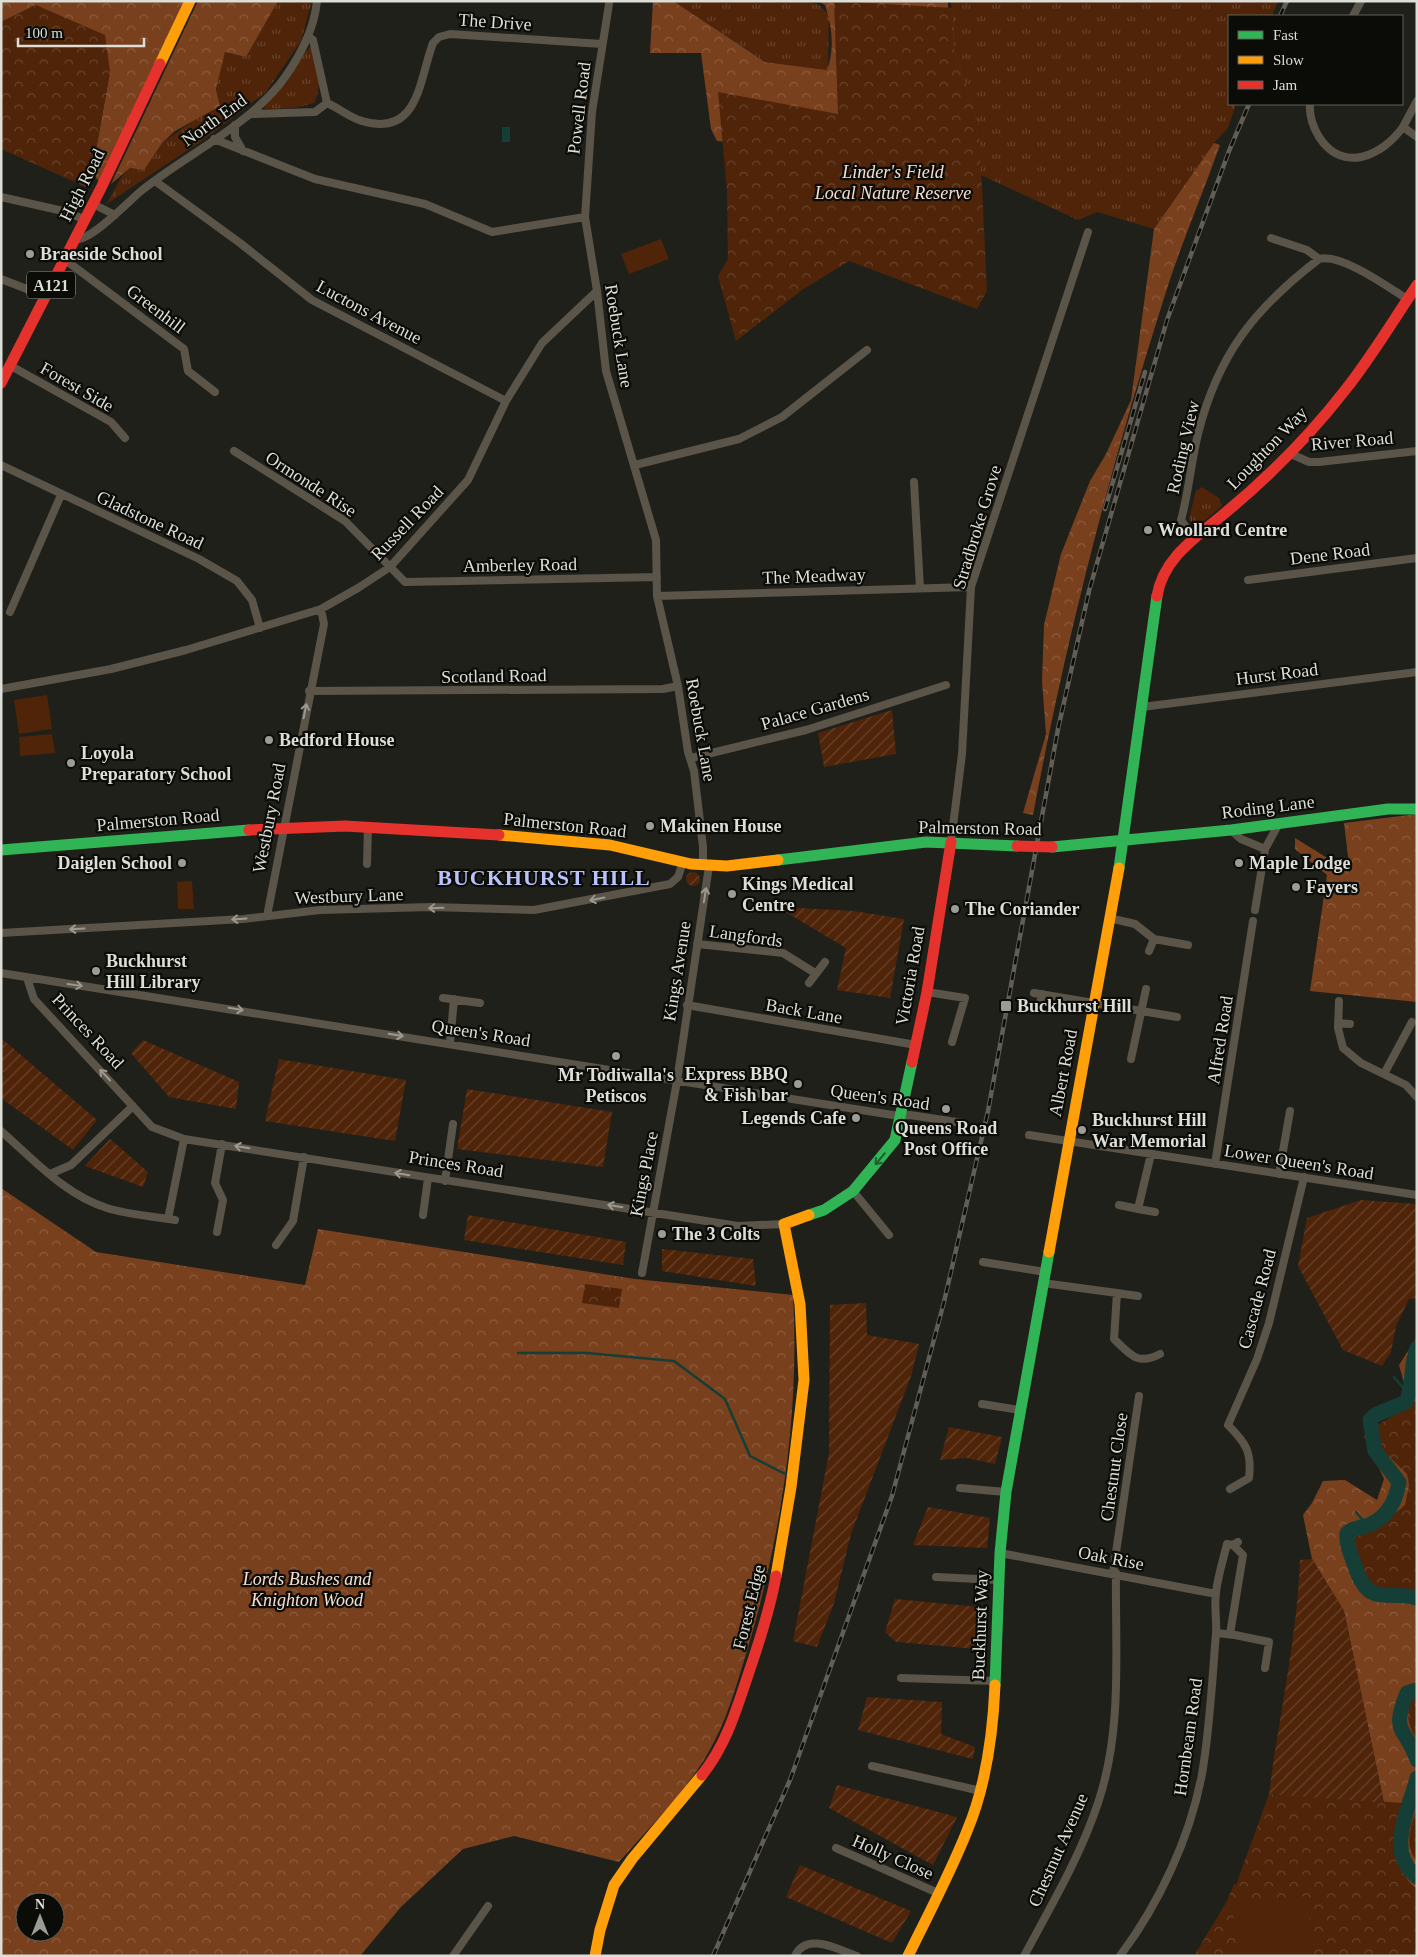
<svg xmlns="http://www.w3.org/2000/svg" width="1418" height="1957" viewBox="0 0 1418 1957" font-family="Georgia,serif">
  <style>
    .grass { fill: url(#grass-tufts) }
    .forest { fill: url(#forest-crowns); fill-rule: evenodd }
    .park { fill: url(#park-crowns) }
    .garden { fill: url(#garden-furrows) }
    .pitch { fill: #4f2409 }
    .water { fill: #143e36 }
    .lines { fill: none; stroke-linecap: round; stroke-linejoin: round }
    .stream { stroke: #143e36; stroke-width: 2.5 }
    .river { stroke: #143e36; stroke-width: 15 }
    .street { stroke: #5a5449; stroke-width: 8 }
    .fast { stroke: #30b455; stroke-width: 11 }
    .slow { stroke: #ff9f0a; stroke-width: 11 }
    .jam { stroke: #e5322d; stroke-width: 11 }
    .rail-casing { stroke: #615e56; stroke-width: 4.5 }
    .rail { stroke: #0b0c07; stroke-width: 2.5; stroke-dasharray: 8; stroke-linecap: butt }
    .jam-bridge { stroke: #e5322d; stroke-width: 11 }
    .oneway { stroke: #9c9990 }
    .oneway2 { stroke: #1e602e }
    .poi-dot { fill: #9b9c95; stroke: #0b0c07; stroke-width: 2 }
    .labels { text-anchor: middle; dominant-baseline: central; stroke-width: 4.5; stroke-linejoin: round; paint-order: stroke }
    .shield { fill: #0b0c07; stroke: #9e9f99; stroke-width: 1 }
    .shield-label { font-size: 16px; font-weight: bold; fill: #ddded7 }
    .street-label { font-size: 18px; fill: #ddded7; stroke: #0b0c07 }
    .park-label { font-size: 18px; font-style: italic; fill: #f6ddd1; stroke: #0b0c07 }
    .poi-label { font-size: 18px; font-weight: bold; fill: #ddded7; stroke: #0b0c07; text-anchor: start }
    .district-label { font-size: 22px; font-weight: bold; letter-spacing: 1px; fill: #bac2fa; stroke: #0b0c07 }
  </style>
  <defs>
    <pattern id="grass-tufts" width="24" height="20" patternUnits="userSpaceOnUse" patternTransform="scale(1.25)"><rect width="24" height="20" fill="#4f2409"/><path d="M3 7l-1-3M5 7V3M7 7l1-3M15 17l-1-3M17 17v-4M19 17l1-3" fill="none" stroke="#68432c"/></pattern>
    <pattern id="forest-crowns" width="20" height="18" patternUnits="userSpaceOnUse" patternTransform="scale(1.25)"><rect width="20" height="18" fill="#79401e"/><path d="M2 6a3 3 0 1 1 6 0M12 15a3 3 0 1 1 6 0" fill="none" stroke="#8c5b3e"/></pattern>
    <pattern id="park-crowns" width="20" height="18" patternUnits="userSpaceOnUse" patternTransform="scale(1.25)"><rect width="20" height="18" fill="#4f2409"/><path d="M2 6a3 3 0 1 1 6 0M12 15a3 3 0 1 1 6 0" fill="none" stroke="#68432c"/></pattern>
    <pattern id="garden-furrows" width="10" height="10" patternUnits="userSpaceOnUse" patternTransform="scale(1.25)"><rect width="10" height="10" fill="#4f2409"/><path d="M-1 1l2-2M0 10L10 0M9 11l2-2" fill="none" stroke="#68432c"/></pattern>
  </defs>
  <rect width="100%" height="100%" fill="#20201b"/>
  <!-- grass -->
  <path class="grass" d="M278 1H312L301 41 266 92 203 140 105 205C115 194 117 178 130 168L144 170 162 143 200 116 220 106 216 87 225 52 246 57Z
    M808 1 819 5 829 15 828 70 766 62 673 2Z
    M951 1H1278L1272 16H1229V104H1236L1228 128 1214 143 1154 229 1097 212 1078 220 981 175 979 126 954 49Z
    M311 46C320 58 322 90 314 103L294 108 265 109 264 106 285 85 304 54Z
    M1202 487 1219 498 1222 506 1199 525H1194L1189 519 1196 491Z"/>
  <!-- forest -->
  <path class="forest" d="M1 1H187L100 183 92 172 110 72 36 5 1 22Z
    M198 1H278L246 57 225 52 216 89 220 106 175 131 162 143 144 170 130 168 111 184Z
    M653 1H673L765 62 827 70C835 48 832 26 825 5L818 1H948V8H953L954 49 979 126 851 111 750 144 717 141 711 129 701 53H650Z
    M1214 143 1220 145C1202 196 1180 246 1164 298 1110 468 1066 639 1033 815L1023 813 1046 734 1042 681 1044 625 1061 554 1090 481 1106 454 1131 400 1154 229Z
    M1417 814V1002L1310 991 1327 875 1295 849V838L1350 872 1344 823Z
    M1 1188 96 1252 305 1285 318 1229 635 1279 793 1295C800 1415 781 1536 747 1651 736 1686 727 1721 708 1753 688 1789 647 1830 619 1862L514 1836 463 1849 401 1907 360 1956H1ZM25 1902H55V1932H25Z
    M1417 1337V1889C1391 1872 1401 1829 1403 1803H1384L1344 1611 1312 1559 1303 1515 1312 1503 1323 1481 1345 1480 1377 1500 1384 1479 1364 1436 1397 1413 1407 1393 1399 1365Z"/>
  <!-- park -->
  <path class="park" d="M834 1 953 8 954 49 979 126 987 291 977 309 849 261 802 290 736 341 718 276 728 259 727 191 718 92 838 114Z
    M36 5 105 35 110 72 92 172 86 187 1 149V22Z
    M585 1284 622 1289 619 1308 582 1303Z
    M1417 1400V1591C1405 1590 1387 1592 1377 1588 1362 1581 1358 1552 1354 1538L1361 1533 1374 1531 1405 1505 1409 1485 1407 1474 1380 1448 1378 1425Z
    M1417 1696V1739C1407 1725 1406 1714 1412 1698Z
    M1269 1794 1403 1803C1401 1829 1391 1872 1417 1889V1956H1194L1227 1901 1234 1884 1236 1885Z
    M1417 1808V1861C1403 1845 1411 1825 1417 1808Z"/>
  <!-- garden -->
  <path class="garden" d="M892 710 896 754 824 767 818 733Z
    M686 879a7 7 0 1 1 14 0a7 7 0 1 1-14 0Z
    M777 907 854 911 904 919 890 998 837 990 846 948Z
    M1 1038 97 1120 73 1150 1 1098V1080L4 1073 1 1070Z
    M143 1040 239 1082 236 1109 169 1097 131 1053Z
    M279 1059 406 1080 395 1141 265 1121Z
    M467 1089 612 1112 603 1167 457 1149Z
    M110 1139 148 1172 143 1187 85 1166Z
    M1361 1200 1417 1204V1298L1409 1299 1396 1326 1391 1352 1382 1366 1343 1350 1298 1266 1307 1218Z
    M468 1215 626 1242 623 1265 464 1240Z
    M662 1249 753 1259 756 1286 662 1271Z
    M866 1303 867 1335 919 1344 911 1376 851 1534 834 1603 817 1647 793 1641 829 1453 830 1305Z
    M949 1427 1002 1437 995 1464 967 1458 940 1460Z
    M928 1507 990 1518 987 1548 913 1545Z
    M1312 1559 1344 1611 1384 1803 1269 1794C1279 1716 1297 1639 1300 1560Z
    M895 1599 979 1607 977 1649 896 1642 885 1632Z
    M867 1697 942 1702 941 1734 975 1747 973 1759 858 1730Z
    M837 1785 957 1817 933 1865 829 1808Z
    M800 1865 911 1911 892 1943 786 1897Z"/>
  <!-- pitch -->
  <path class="pitch" d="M661 239 669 259 629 274 621 254Z
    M47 695 52 729 19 734 14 700Z
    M52 734 55 753 20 756 19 737Z
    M192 881 194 909H178L177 882Z
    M1307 1896 1314 1956H1238L1232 1905Z"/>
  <!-- water -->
  <path class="water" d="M502 127H510V142H502Z"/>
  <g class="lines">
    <!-- stream -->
    <path class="stream" d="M518 1353H587L674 1361 725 1399 750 1456 789 1476
      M1394 1377 1409 1395
      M1356 1512 1367 1525"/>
    <!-- river -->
    <path class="river" d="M1417 1348C1410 1366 1414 1385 1406 1402L1375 1415 1370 1420 1375 1451 1399 1482C1396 1501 1388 1517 1369 1525 1361 1528 1355 1527 1347 1533 1346 1545 1351 1555 1355 1566 1369 1609 1385 1589 1417 1598
      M1417 1690 1407 1693C1390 1734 1406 1727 1417 1760
      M1417 1778C1410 1809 1384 1851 1417 1877"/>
    <!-- street -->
    <path class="street" d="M609 4 592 112 585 217 597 291 606 371 656 540 657 596 678 686 688 752 694 771 703 847V866
      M1353 16 1361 1
      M309 37 313 40 327 103
      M1417 101 1403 127 1417 137
      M327 103C339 108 350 118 362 121 419 138 419 80 433 43L439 37 450 34 602 44
      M1310 104C1309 116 1313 127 1319 137 1343 174 1382 156 1403 127
      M252 114 315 112 327 103
      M235 125V137L243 151
      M214 139 315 179 425 204 492 232 585 217
      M155 181 240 243 312 300 506 401
      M1 197 63 211 84 219
      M93 204 115 215
      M1271 238 1307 250 1319 259
      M75 239C89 243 129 201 141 191 186 155 243 129 280 84 298 60 314 31 317 1
      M64 259 184 349 188 371 215 392
      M1 279 45 296
      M11 366 111 422 125 438
      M234 451 345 521 405 582 657 577
      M1291 454 1309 462H1319L1417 451
      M1 465 199 559 237 581 252 600 260 628
      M635 465 739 439 782 417 867 350
      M914 482 920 588
      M1194 538 1181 520C1189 491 1191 462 1198 434 1218 354 1255 308 1319 259 1341 253 1388 287 1407 299
      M1248 580 1417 558
      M657 596 971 587
      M10 612 61 495
      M1 689 111 669 186 650 321 609 358 588 390 567 468 480 506 401 542 343 597 291
      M309 691 663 689 678 686
      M1142 707 1417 672
      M691 758 806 730 946 685
      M1231 830 1241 839 1265 849
      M951 842 962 754 971 587 1088 232
      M367 864 368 827
      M1255 910 1265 849 1278 825
      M267 916 324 624 321 609
      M1109 918 1135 924 1154 939 1188 945
      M1 933 243 919 320 910 431 907 534 910 670 884 678 877 683 862
      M697 944 783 953 815 973
      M1149 951 1154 939
      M1 973 899 1116 910 1115 963 1123
      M27 978 34 999 152 1127 184 1139 738 1226 784 1224
      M809 983 825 962
      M927 992 965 998 952 1042
      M1034 993 1177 1017
      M443 998 480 1003
      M1339 1001 1338 1028 1343 1048 1361 1063 1406 1085 1417 1097
      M687 1005 916 1045
      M1039 1008 1042 994
      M1338 1023 1350 1024
      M450 1043 454 999
      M1131 1059 1146 989
      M1384 1074 1412 1022
      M1 1131C33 1159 65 1195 107 1208 129 1215 152 1216 175 1220
      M1029 1135 1417 1195
      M1151 1154 1138 1209 1155 1212
      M1215 1164 1253 921
      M50 1174 71 1165 133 1106
      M1279 1174 1290 1111
      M445 1181 453 1124
      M853 1191 889 1235
      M1119 1205 1138 1209
      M423 1215 428 1178
      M168 1219 184 1139
      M217 1232 223 1200 215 1183 222 1144
      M276 1245 293 1221 304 1157
      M983 1262 1045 1272
      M642 1273 677 1081 709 866
      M1043 1283 1117 1293 1114 1339C1130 1354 1137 1366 1160 1354
      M1117 1293 1138 1296
      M982 1404 1020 1410
      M960 1488 1006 1492
      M1230 1489 1249 1478C1252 1452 1246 1443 1228 1425L1257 1359 1269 1323 1304 1177
      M1000 1553 1216 1594
      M1113 1573 1139 1396
      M936 1577 998 1580
      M1216 1633 1235 1635 1269 1642 1265 1668
      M1230 1634 1243 1555 1233 1545
      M901 1678 995 1681
      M872 1766 981 1791
      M836 1848 938 1893
      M453 1956 488 1906
      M795 1956C806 1931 839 1950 857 1956
      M1024 1956C1051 1906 1080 1857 1098 1803 1123 1729 1115 1650 1116 1573
      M1120 1956C1159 1904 1190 1838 1202 1774 1210 1728 1212 1680 1216 1634 1217 1620 1214 1606 1216 1592 1218 1576 1223 1560 1227 1544L1233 1545 1238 1542"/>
    <!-- fast -->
    <path class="fast" d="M1052 847 1231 830 1388 809H1417
      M1 850 249 830
      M778 860 926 842 1017 846
      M1119 868 1157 596
      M809 1215 824 1210 853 1191 895 1140 912 1062
      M995 1685 1000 1553 1006 1492 1049 1252"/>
    <!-- slow -->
    <path class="slow" d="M160 64 190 1
      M499 835 610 845 691 864 727 866 778 860
      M1049 1252 1119 868
      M776 1576 791 1487 804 1380 800 1304 784 1224 809 1215
      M595 1956 600 1930 614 1885 632 1859 702 1775
      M908 1956C928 1915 950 1874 967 1831 986 1786 993 1733 995 1685"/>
    <!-- jam -->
    <path class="jam" d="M1 383 101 188 160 64
      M1157 596C1163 560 1192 540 1219 518 1267 479 1308 438 1346 389 1372 356 1394 319 1417 285
      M249 830 345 826 499 835
      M912 1062 927 992 951 842
      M702 1775C726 1745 736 1711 748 1675 759 1643 770 1609 776 1576"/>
    <defs>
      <path id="rail" d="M1280 16 1287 1
        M1105 509 1145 372
        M713 1956 790 1780 892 1496 944 1302 988 1111 1058 729 1089 591 1167 320 1229 151 1249 104"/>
    </defs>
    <!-- rail casing -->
    <use href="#rail" class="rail-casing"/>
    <!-- rail -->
    <use href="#rail" class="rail"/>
    <!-- jam-bridge -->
    <path class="jam-bridge" d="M1017 846 1052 847"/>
  </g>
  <!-- one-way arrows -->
  <defs><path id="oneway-shaft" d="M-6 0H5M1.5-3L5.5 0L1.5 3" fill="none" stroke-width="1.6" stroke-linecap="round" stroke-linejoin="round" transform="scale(1.25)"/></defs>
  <g class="oneway">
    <use href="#oneway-shaft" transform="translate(305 711) rotate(-79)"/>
    <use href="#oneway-shaft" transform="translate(705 895) rotate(-81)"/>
    <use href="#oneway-shaft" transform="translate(597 899) rotate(169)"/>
    <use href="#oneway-shaft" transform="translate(436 908) rotate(178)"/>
    <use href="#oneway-shaft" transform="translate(239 919) rotate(176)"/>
    <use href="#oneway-shaft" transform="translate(77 929) rotate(177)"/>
    <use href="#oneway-shaft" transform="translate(75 985) rotate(8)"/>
    <use href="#oneway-shaft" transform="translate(236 1009) rotate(9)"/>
    <use href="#oneway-shaft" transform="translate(396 1035) rotate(9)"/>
    <use href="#oneway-shaft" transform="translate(105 1075) rotate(-133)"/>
    <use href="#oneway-shaft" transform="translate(242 1147) rotate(-171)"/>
    <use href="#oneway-shaft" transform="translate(402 1174) rotate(-171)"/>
    <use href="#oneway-shaft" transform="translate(615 1206) rotate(-171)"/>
  </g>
  <use class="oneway2" href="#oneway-shaft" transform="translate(880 1159) rotate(130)"/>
  <!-- markers -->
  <g class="poi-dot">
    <circle cx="30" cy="254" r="5"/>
    <circle cx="1148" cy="530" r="5"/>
    <circle cx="269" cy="740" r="5"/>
    <circle cx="71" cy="763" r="5"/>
    <circle cx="650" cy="826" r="5"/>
    <circle cx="182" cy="863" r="5"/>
    <circle cx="1239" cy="863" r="5"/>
    <circle cx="1296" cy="887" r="5"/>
    <circle cx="732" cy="894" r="5"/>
    <circle cx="955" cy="909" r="5"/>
    <circle cx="96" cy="971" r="5"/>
    <rect x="1000" y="1000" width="12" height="12" rx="2.5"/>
    <circle cx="616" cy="1056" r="5"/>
    <circle cx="798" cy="1084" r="5"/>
    <circle cx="946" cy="1109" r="5"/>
    <circle cx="856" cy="1118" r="5"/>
    <circle cx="1082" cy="1130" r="5"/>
    <circle cx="662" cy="1234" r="5"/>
  </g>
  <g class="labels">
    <!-- shield labels -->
    <rect class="shield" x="27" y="271.5" width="48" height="27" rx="4"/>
    <g class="shield-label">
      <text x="51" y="285">A121</text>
    </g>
    <!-- street labels -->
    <g class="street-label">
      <text transform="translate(495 22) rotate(4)">The Drive</text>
      <text transform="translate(579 108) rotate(-83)">Powell Road</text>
      <text transform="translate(214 120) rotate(-36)">North End</text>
      <text transform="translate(82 185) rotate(-63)">High Road</text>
      <text transform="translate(156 309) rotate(37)">Greenhill</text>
      <text transform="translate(369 312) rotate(28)">Luctons Avenue</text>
      <text transform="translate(619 336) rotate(81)">Roebuck Lane</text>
      <text transform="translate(77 387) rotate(30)">Forest Side</text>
      <text transform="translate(1352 441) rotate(-5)">River Road</text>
      <text transform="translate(1183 447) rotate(-77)">Roding View</text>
      <text transform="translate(1267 448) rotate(-46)">Loughton Way</text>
      <text transform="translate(311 484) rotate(33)">Ormonde Rise</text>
      <text transform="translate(150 520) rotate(25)">Gladstone Road</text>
      <text transform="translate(407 523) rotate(-46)">Russell Road</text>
      <text transform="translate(977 527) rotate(-73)">Stradbroke Grove</text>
      <text transform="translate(1330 554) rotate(-7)">Dene Road</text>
      <text transform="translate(520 565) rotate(-1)">Amberley Road</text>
      <text transform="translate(814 576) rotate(-2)">The Meadway</text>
      <text transform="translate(1277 674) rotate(-7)">Hurst Road</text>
      <text transform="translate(494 676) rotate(-1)">Scotland Road</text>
      <text transform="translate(815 709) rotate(-16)">Palace Gardens</text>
      <text transform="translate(701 730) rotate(80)">Roebuck Lane</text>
      <text transform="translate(1268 807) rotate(-7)">Roding Lane</text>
      <text transform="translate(269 818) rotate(-79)">Westbury Road</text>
      <text transform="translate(158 820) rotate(-5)">Palmerston Road</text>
      <text transform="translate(565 825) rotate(6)">Palmerston Road</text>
      <text transform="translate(980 828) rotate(1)">Palmerston Road</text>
      <text transform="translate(349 896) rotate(-2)">Westbury Lane</text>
      <text transform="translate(746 936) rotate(8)">Langfords</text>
      <text transform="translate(677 971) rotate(-81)">Kings Avenue</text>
      <text transform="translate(910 976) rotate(-80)">Victoria Road</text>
      <text transform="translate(804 1011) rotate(10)">Back Lane</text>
      <text transform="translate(88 1031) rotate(47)">Princes Road</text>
      <text transform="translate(481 1033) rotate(9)">Queen's Road</text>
      <text transform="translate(1220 1040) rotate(-81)">Alfred Road</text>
      <text transform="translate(1063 1073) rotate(-79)">Albert Road</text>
      <text transform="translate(880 1097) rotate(8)">Queen's Road</text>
      <text transform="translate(1299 1162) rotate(9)">Lower Queen's Road</text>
      <text transform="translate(456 1164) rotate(9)">Princes Road</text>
      <text transform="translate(644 1174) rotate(-79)">Kings Place</text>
      <text transform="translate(1257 1299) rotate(-75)">Cascade Road</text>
      <text transform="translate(1114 1467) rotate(-82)">Chestnut Close</text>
      <text transform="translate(1111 1558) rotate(11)">Oak Rise</text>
      <text transform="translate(749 1607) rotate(-76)">Forest Edge</text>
      <text transform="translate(980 1625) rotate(-88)">Buckhurst Way</text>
      <text transform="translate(1188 1737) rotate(-82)">Hornbeam Road</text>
      <text transform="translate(1058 1850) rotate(-66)">Chestnut Avenue</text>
      <text transform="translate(893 1857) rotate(24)">Holly Close</text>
    </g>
    <!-- park labels -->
    <g class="park-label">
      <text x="893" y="172">Linder's Field<tspan x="893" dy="21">Local Nature Reserve</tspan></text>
      <text x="307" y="1579">Lords Bushes and<tspan x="307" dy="21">Knighton Wood</tspan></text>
    </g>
    <!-- poi labels -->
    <g class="poi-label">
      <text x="40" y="254">Braeside School</text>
      <text x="1158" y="530">Woollard Centre</text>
      <text x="279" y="740">Bedford House</text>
      <text x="81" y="753">Loyola<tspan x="81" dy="21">Preparatory School</tspan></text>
      <text x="660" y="826">Makinen House</text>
      <text x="172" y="863" text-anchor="end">Daiglen School</text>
      <text x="1249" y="863">Maple Lodge</text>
      <text x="742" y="884">Kings Medical<tspan x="742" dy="21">Centre</tspan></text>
      <text x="1306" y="887">Fayers</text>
      <text x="965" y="909">The Coriander</text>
      <text x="106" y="961">Buckhurst<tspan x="106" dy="21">Hill Library</tspan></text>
      <text x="1017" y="1006">Buckhurst Hill</text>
      <text x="788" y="1074" text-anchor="end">Express BBQ<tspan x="788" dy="21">&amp; Fish bar</tspan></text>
      <text x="616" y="1075" text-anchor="middle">Mr Todiwalla's<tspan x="616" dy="21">Petiscos</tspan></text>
      <text x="846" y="1118" text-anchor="end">Legends Cafe</text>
      <text x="1092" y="1120">Buckhurst Hill<tspan x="1092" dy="21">War Memorial</tspan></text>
      <text x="946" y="1128" text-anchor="middle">Queens Road<tspan x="946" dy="21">Post Office</tspan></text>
      <text x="672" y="1234">The 3 Colts</text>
    </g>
    <!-- district labels -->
    <g class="district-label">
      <text x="544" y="877">BUCKHURST HILL</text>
    </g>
  </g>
  <!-- border -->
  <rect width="1418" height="1957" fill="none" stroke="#ddded7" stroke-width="5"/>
  <!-- legend -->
  <rect x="1228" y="15" width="175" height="90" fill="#0b0c07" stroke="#5f605a"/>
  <rect x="1238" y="31" width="25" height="8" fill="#30b455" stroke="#5f605a"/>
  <text x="1273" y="40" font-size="15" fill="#ddded7">Fast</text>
  <rect x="1238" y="56" width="25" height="8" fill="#ff9f0a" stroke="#5f605a"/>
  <text x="1273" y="65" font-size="15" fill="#ddded7">Slow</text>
  <rect x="1238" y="81" width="25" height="8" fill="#e5322d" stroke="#5f605a"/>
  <text x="1273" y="90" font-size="15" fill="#ddded7">Jam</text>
  <!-- north arrow -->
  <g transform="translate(40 1917)"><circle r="24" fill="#0b0c07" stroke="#5f605a"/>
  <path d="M0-4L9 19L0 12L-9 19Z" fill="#9b9c95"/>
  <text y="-8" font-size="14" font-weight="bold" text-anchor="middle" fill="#ddded7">N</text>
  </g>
  <!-- scale -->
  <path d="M18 38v8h126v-8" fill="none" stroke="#ddded7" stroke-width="2.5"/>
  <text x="25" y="38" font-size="15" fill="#ddded7" stroke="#0b0c07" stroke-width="4" paint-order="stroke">100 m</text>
</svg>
